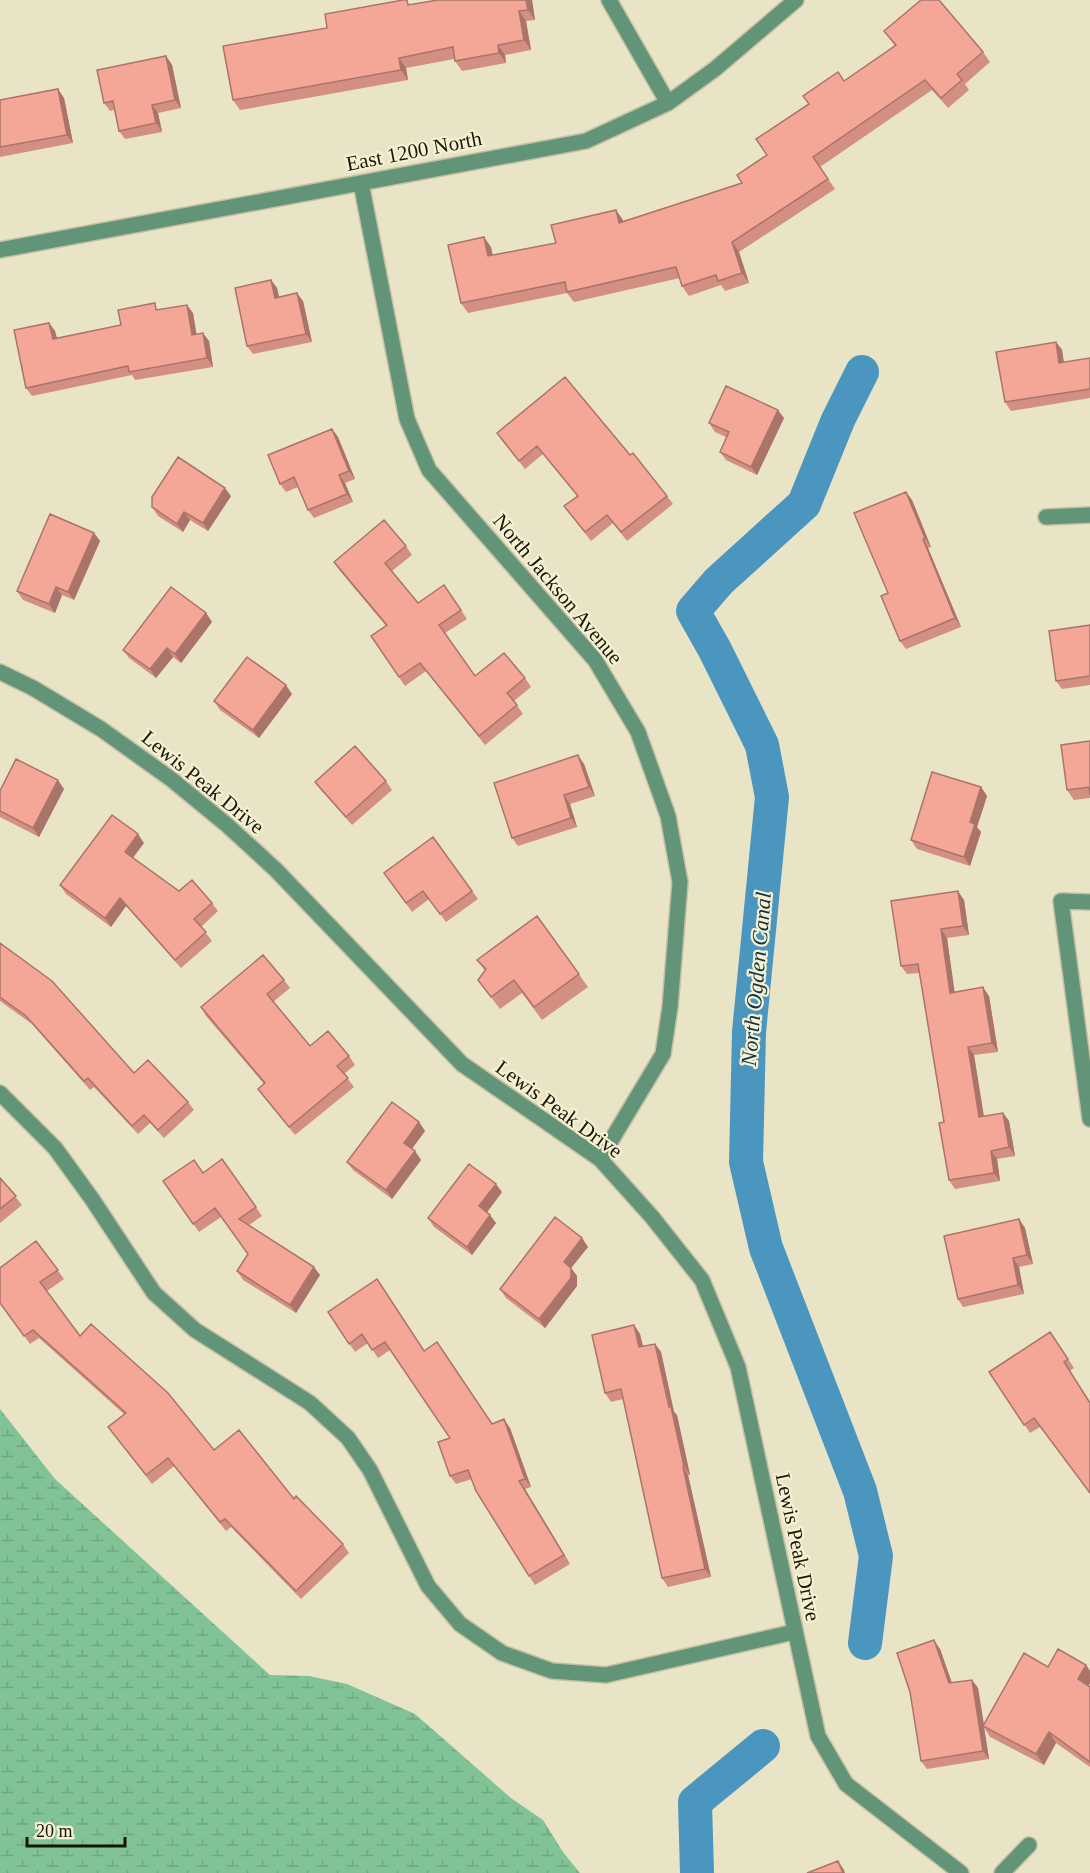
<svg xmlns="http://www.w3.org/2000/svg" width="1090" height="1873" viewBox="0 0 1090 1873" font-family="Georgia,serif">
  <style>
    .wetland { fill: url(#wetland-marsh) }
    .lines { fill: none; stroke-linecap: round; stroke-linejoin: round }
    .canal { stroke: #4a96be; stroke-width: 34 }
    .minor-casing { stroke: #c3bfa4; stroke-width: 18 }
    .minor { stroke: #629578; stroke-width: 15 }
    .wall { fill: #d28f82 }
    .shaded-wall { fill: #ab746a }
    .building { fill: #f4a697; stroke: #ab746a; stroke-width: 1.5 }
    .labels { text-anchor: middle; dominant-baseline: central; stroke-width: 4.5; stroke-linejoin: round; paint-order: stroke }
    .street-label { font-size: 21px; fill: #18160b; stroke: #f6f1d3 }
    .water-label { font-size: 22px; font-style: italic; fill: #0e3143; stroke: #f6f1d3 }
  </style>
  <defs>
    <pattern id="wetland-marsh" width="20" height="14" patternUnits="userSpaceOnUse" patternTransform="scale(1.5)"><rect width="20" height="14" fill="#81c397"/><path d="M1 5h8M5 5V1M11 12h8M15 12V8" fill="none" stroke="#6fa781"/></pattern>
  </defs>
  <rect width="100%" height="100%" fill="#e9e4c6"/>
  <!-- wetland -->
  <path class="wetland" d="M0 1409 55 1479 270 1675 309 1676 347 1684 415 1714 511 1798 543 1820 563 1852 580 1873H0Z"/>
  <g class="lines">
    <!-- canal -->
    <path class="canal" d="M862 372 838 420 804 504 719 581 693 611 715 650 762 745 772 797 749 1032 746 1162 766 1248 860 1491 876 1556 865 1643
      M697 1873 695 1802 763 1746"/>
    <defs>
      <path id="minor" d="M609 0 668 103
        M361 183 407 419 429 470 595 660 638 732 668 816 680 882 670 1007 663 1054 600 1159
        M0 250 586 141 668 103 715 69 796 0
        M1046 517 1090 515
        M0 672 33 688 101 729 171 779 227 825 276 870 462 1064 600 1159 652 1217 702 1280 738 1367 818 1736 846 1784 961 1873
        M1090 902 1061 901 1090 1119
        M0 1093 55 1148 92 1199 154 1293 195 1330 310 1403 348 1438 370 1470 428 1586 460 1624 502 1653 552 1671 606 1675 794 1632
        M1002 1873 1029 1845"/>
    </defs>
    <!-- minor casing -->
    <use href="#minor" class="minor-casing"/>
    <!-- minor -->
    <use href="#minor" class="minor"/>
  </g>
  <!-- wall -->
  <path class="wall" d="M532 0 535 20 526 21 531 50 505 55 506 63 462 71 455 61 454 59 406 68 408 80 240 110 233 100 327 28 411 5Z
    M884 31 983 52 990 62 965 84 969 90 948 108 932 90 820 167 835 189 739 252 749 283 725 291 721 285 689 296 682 286 680 278 574 302 567 293 468 313 461 303 491 247 492 255 556 243 623 220V221L742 183 767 155 844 81 895 46Z
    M166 56 172 65 181 108 158 113 162 132 125 139 119 131 114 110 110 111 104 103Z
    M64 98 73 143 0 157V100Z
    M271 280 277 288 279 297 303 301 312 342 253 354 247 346Z
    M159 309 193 313 196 334 209 341 213 367 135 380 132 375 32 396 26 388 49 323 55 331 57 338 121 325Z
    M1056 342 1062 350 1064 362 1090 358V398L1011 411 1005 402Z
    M784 418 757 475 726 460 720 452 726 437 715 432 709 423Z
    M332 429 338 437 355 479 345 483 353 502 314 518 308 510 298 487 286 492 280 484Z
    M497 433 630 455 667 496 673 504 627 541 613 523 591 541 564 506 577 496 543 454 525 469Z
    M906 492 912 500 931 547 928 548 961 627 906 649 900 641 888 593Z
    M231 496 208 531 190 520 183 532 158 516 152 507Z
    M94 533 100 541 74 600 62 595 55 613 23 600 17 591Z
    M406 546 412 555 392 571 418 603 444 585 467 619 445 633 475 676 525 678 531 687 514 701 523 714 485 745 426 671 405 686 371 636 386 626 340 571 334 562Z
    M206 613 212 622 181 663 173 657 156 678 129 658 123 650Z
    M1090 625V685L1062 689 1056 681Z
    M292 694 259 738 220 710 214 701Z
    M1090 741V798L1074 800 1067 790Z
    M584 764 595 796 570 804 577 827 518 846 512 838Z
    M386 781 392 790 352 825 321 790 315 782Z
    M981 787 987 796 977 827 981 832 970 866 917 849 911 840Z
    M64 789 39 837 0 817V791Z
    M433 837 478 899 446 922 429 899 412 912 384 873Z
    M144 843 133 858 179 891 212 903 218 911 201 927 212 941 181 968 126 906 111 927 66 894 60 885Z
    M964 900 969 935 947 938 954 992 989 996 998 1052 974 1055 984 1116 1003 1113 1009 1121 1015 1156 997 1159 1000 1181 955 1189 949 1180 944 1122 919 973 907 974 901 966Z
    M537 916 588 987 542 1020 522 993 500 1009 478 980 485 971 477 960Z
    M0 943 134 1073 188 1102 194 1110 164 1138 150 1123 138 1134 94 1087 90 1090 32 1024 0 1001Z
    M284 980 290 988 273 1002 310 1046 349 1056 355 1065 344 1074 354 1087 295 1135 258 1089 264 1084 206 1016 201 1007Z
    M419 1122 425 1131 412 1149 415 1151 421 1160 392 1199 353 1170 347 1162Z
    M222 1159 262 1216 249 1225 320 1275 296 1313 243 1280 237 1271 248 1255 221 1217 199 1232 163 1181 203 1173Z
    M0 1178 22 1205 0 1223Z
    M502 1192 487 1212 496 1223 472 1255 434 1227 428 1218Z
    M1019 1219 1025 1228 1033 1264 1019 1267 1024 1294 963 1307 958 1299Z
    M582 1238 588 1247 571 1268 577 1276V1286L545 1328 506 1298 500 1289Z
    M36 1241 64 1279 47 1291 80 1336 214 1450 294 1499 343 1544 349 1553 301 1599 231 1527 226 1531 174 1466 152 1484 108 1427 124 1414 39 1338 30 1344 0 1303Z
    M328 1312 424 1351 492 1424 510 1428 531 1487 525 1489 570 1564 535 1585 529 1576 472 1479 456 1484 450 1476V1438L390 1350 378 1358 368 1343 355 1352Z
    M634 1325 640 1334 643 1346 655 1344 661 1352 674 1412 677 1415 690 1475H688L711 1577 668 1587 662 1578 623 1399 611 1402 605 1393Z
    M1050 1332 1074 1368 1070 1371 1040 1427 1030 1433 989 1372Z
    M940 1649 952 1683 972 1680 978 1688 984 1724 1048 1667 1086 1665 1090 1671V1683L1088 1686 1090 1687V1767L1056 1743 1044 1765 990 1737 984 1727 989 1759 927 1769 921 1761Z"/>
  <!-- shaded-wall -->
  <path class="shaded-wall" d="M526 0H532L535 20 528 10Z
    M519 11 526 21 531 50 524 40Z
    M498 45 505 55 506 63 499 53Z
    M166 56 172 65 181 108 175 100Z
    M399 58 406 68 408 80 401 70Z
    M58 89 64 98 73 143 67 135Z
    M152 105 158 113 162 132 156 123Z
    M616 210 623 220 626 233 619 223Z
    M484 237 491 247 495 266 488 256Z
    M732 242 739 252 749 283 742 273Z
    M271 280 277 288 281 306 275 298Z
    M297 293 303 301 312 342 306 334Z
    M187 305 193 313 198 343 192 335Z
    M49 323 55 331 59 347 53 339Z
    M203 333 209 341 213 367 207 358Z
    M1056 342 1062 350 1065 371 1059 363Z
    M778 410 784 418 757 475 751 467Z
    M332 429 338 437 355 479 349 471Z
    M339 475 345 483 353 502 347 494Z
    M225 488 231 496 208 531 203 523Z
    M906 492 912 500 931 547 925 538Z
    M184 512 190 520 183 532 177 524Z
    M94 533 100 541 74 600 68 592Z
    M923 539 928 548 961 627 955 618Z
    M56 587 62 595 55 613 49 604Z
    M206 613 212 622 181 663 175 654Z
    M167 648 173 657 156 678 150 669Z
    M286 685 292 694 259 738 253 730Z
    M578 755 584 764 595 796 589 787Z
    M58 780 64 789 39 837 33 828Z
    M981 787 987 796 977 827 981 832 970 866 964 857 970 822Z
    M564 795 570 804 577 827 571 818Z
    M138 834 144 843 131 860 125 852Z
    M958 891 964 900 969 935 963 926Z
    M120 898 126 906 111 927 105 918Z
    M941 929 947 938 956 1001 950 993Z
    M983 987 989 996 998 1052 992 1043Z
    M968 1047 974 1055 985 1125 979 1117Z
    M1003 1113 1009 1121 1015 1156 1009 1147Z
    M419 1122 425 1131 410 1151 404 1143Z
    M415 1151 421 1160 392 1199 386 1190Z
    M991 1151 997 1159 1000 1181 994 1173Z
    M496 1184 502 1192 485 1215 479 1206Z
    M490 1215 496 1223 472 1255 467 1247Z
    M1019 1219 1025 1228 1033 1264 1027 1255Z
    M582 1238 588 1247 571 1268 577 1276V1286L545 1328 539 1319 564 1262Z
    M1013 1258 1019 1267 1024 1294 1018 1285Z
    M314 1267 320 1275 296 1313 290 1305Z
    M634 1325 640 1334 645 1355 639 1347Z
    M655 1344 661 1352 674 1412 677 1415 690 1475 684 1466Z
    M504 1419 510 1428 531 1487 525 1479Z
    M683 1467 688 1475 711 1577 705 1569Z
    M519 1481 525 1489 570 1564 564 1555Z
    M934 1640 940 1649 955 1692 949 1683Z
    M1086 1665 1090 1671V1683L1086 1690 1078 1679Z
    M972 1680 978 1688 989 1759 983 1751Z
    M1049 1732 1056 1743 1044 1765 1036 1754Z
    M838 1861 844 1870 845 1873H843Z"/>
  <!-- building -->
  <path class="building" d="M403 0H407L408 5 438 0H526L528 10 519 11 524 40 498 45 499 53 455 61 453 47 399 58 401 70 233 100 223 46 327 28 325 14Z
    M921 0H939L983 52 957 74 962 80 941 98 925 80 813 157 828 179 732 242 742 273 718 281 716 275 682 286 676 267 567 292 565 282 461 303 448 245 484 237 488 256 556 243 551 225 616 210 619 223 742 183 737 175 767 155 756 139 809 104 803 96 838 72 844 81 896 45 884 31Z
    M166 56 175 100 152 105 156 123 119 131 113 101 104 103 97 70Z
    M58 89 67 135 0 147V100Z
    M271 280 275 298 297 293 306 334 247 346 235 288Z
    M155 303 156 310 187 305 192 335 203 333 207 358 129 372 128 366 26 388 14 330 49 323 53 339 121 325 118 310Z
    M1056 342 1059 363 1090 358V389L1005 402 996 352Z
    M565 377 630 455 633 453 667 496 621 532 607 515 585 532 564 506 578 496 537 446 519 461 497 433Z
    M726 386 778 410 751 467 720 452 729 432 709 423Z
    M332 429 349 471 339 475 347 494 308 510 294 477 280 484 268 455Z
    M178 457 225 488 203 523 184 512 177 524 152 507V497Z
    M906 492 925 538 923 539 955 618 900 641 881 596 888 593 854 513Z
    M50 514 94 533 68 592 56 587 49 604 17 591Z
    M384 520 406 546 385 563 418 603 444 585 461 610 439 625 475 676 504 653 525 678 507 693 517 705 479 736 420 663 399 677 371 636 387 625 334 562Z
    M171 587 206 613 175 654 167 648 150 669 123 650Z
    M1090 625V676L1056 681 1049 631Z
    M247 657 286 685 253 730 214 701Z
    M1090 741V795L1089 787 1067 790 1061 745Z
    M355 746 386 781 346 817 315 782Z
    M578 755 589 787 564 795 571 818 512 838 494 783Z
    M16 759 58 780 33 828 0 811V791Z
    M932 772 981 787 970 822 975 824 964 857 911 840Z
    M112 815 138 834 125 852 179 891 192 880 212 903 194 919 206 932 175 960 120 898 105 918 60 885Z
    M433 837 472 891 440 914 423 891 406 903 384 873Z
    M958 891 963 926 941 929 950 993 983 987 992 1043 968 1047 979 1117 1003 1113 1009 1147 991 1151 994 1173 949 1180 939 1123 944 1122 918 964 901 966 891 901Z
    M537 916 579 974 534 1007 514 980 491 997 478 980 486 969 477 960Z
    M0 943 52 981 134 1073 148 1060 188 1102 158 1130 144 1115 132 1126 88 1078 84 1081 26 1016 0 997Z
    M263 955 284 980 267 994 310 1046 328 1031 349 1056 337 1066 348 1078 289 1127 258 1089 265 1083 201 1007Z
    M392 1102 419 1122 404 1143 415 1151 386 1190 347 1162Z
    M222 1159 256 1207 239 1219 314 1267 290 1305 237 1271 248 1254 215 1208 193 1224 163 1181 194 1160 203 1173Z
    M469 1164 496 1184 479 1206 490 1215 467 1247 428 1218Z
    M0 1178 16 1196 0 1209Z
    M555 1217 582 1238 564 1262 571 1268V1278L539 1319 500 1289Z
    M1019 1219 1027 1255 1013 1258 1018 1285 958 1299 944 1236Z
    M36 1241 58 1270 40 1282 80 1336 91 1324 168 1393 214 1450 239 1430 294 1499 296 1496 343 1544 296 1591 225 1519 220 1522 168 1458 146 1475 108 1427 126 1413 33 1330 24 1336 0 1303V1268Z
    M377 1279 424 1351 437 1342 492 1424 504 1419 525 1479 519 1481 564 1555 529 1576 476 1491 468 1470 450 1476 438 1442 450 1438 385 1342 372 1350 362 1334 349 1344 328 1312Z
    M634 1325 639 1347 655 1344 669 1407H671L684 1466 683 1467 705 1569 662 1578 621 1389 605 1393 592 1335Z
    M1050 1332 1068 1359 1064 1362 1090 1403V1493L1034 1418 1024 1425 989 1372Z
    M934 1640 949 1683 972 1680 983 1751 921 1761 910 1692 897 1653Z
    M1058 1649 1086 1665 1078 1679 1090 1687V1762L1049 1732 1036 1754 983 1726 1024 1653 1048 1667Z
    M838 1861 843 1873H807Z"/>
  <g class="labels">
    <!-- street labels -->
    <g class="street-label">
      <text transform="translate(414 151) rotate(-11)">East 1200 North</text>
      <text transform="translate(558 589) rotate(50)">North Jackson Avenue</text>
      <text transform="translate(203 782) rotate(39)">Lewis Peak Drive</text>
      <text transform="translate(559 1109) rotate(36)">Lewis Peak Drive</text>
      <text transform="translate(798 1547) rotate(78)">Lewis Peak Drive</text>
    </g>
    <!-- water labels -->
    <g class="water-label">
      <text transform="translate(756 979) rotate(-85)">North Ogden Canal</text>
    </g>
  </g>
  <!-- scale -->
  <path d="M27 1837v9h98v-9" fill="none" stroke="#18160b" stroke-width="3"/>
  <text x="36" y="1837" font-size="18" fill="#18160b" stroke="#f6f1d3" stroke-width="4.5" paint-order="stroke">20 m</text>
</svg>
